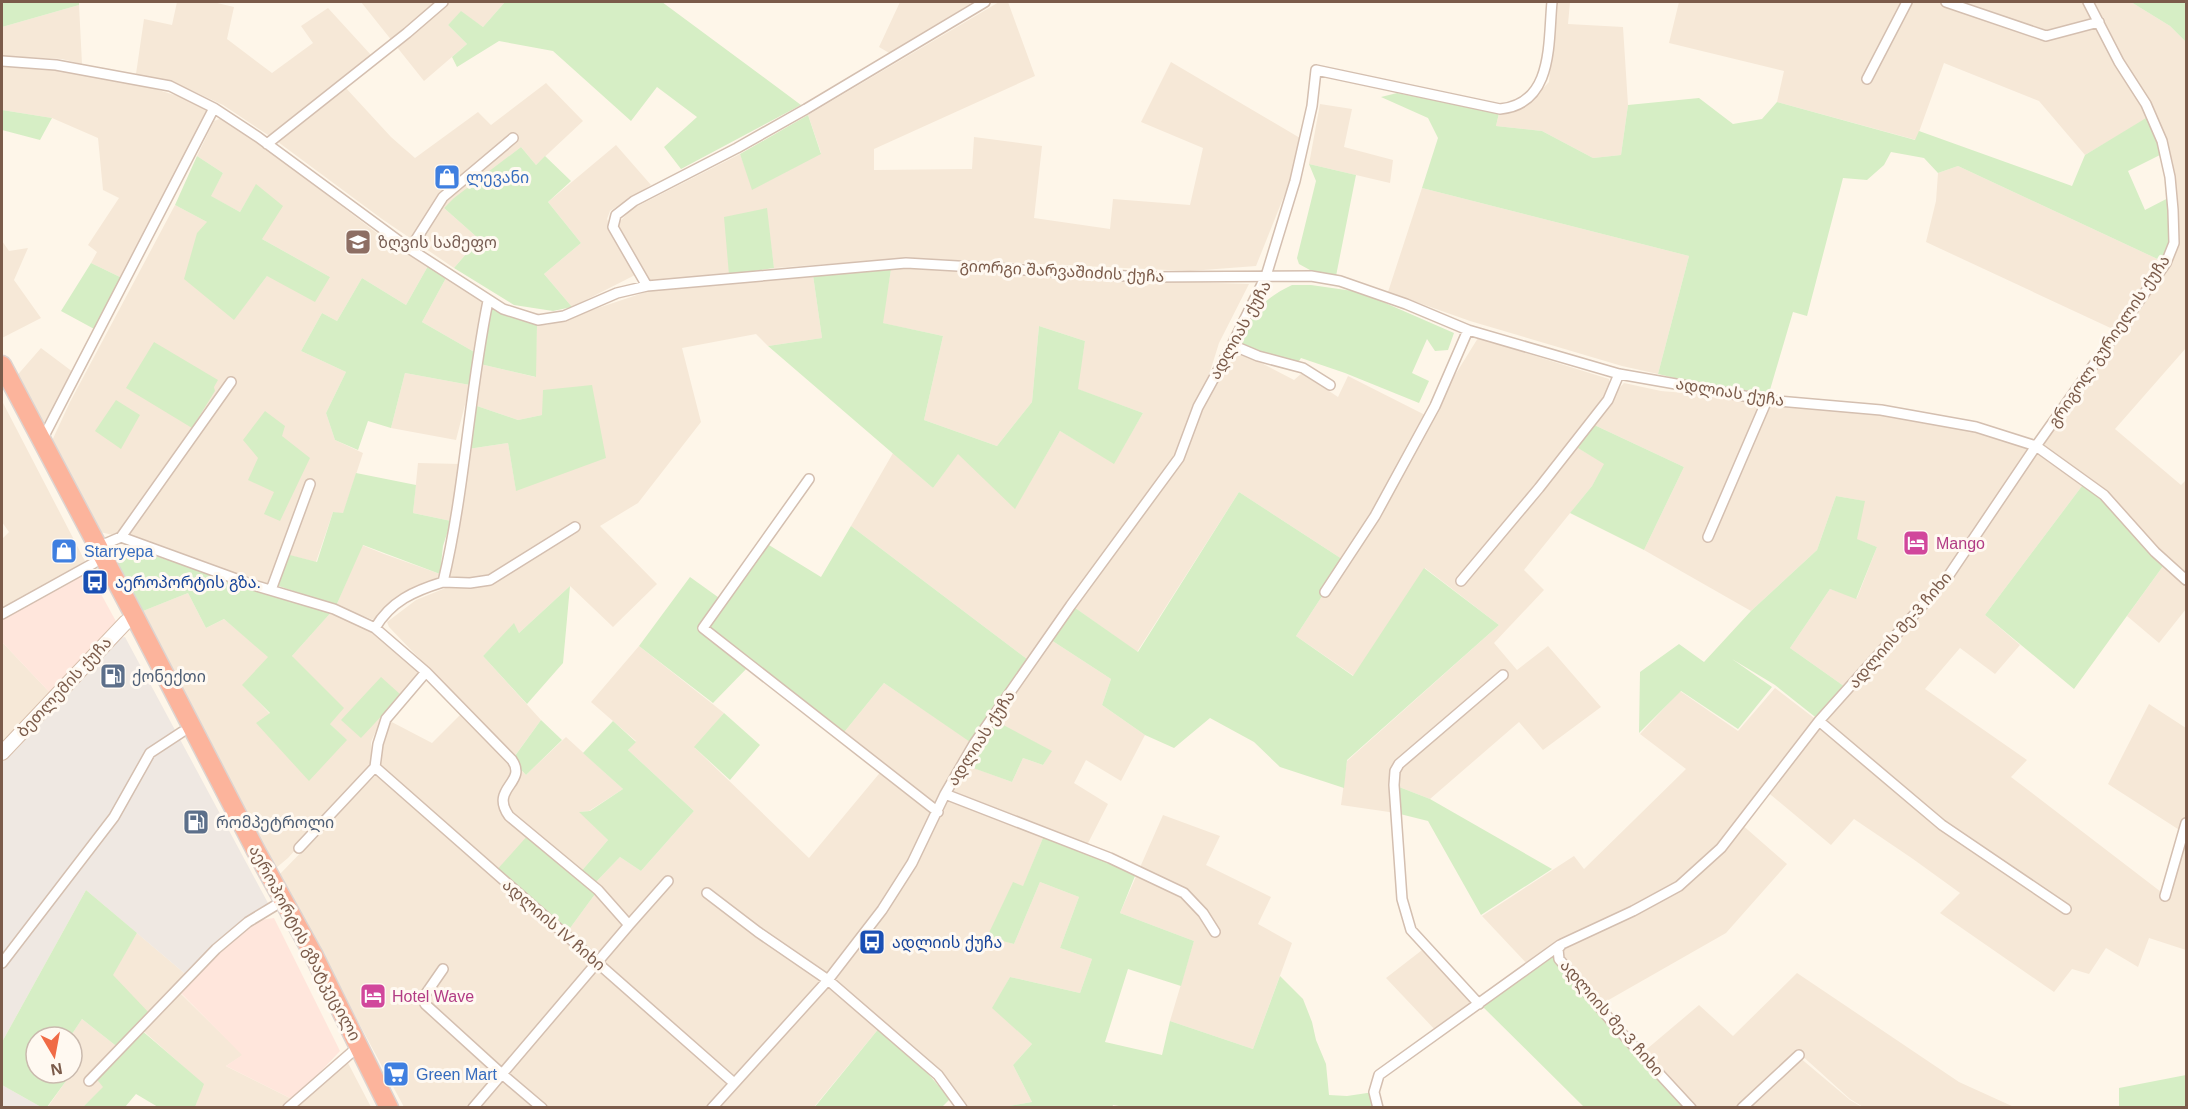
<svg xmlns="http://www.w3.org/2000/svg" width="2188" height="1109" viewBox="0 0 2188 1109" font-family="Arial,'Noto Sans Georgian',sans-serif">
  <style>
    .residential { fill: #f6e8d7 }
    .commercial { fill: #ffe6dc }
    .industrial { fill: #efe8e2 }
    .green { fill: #d6eec5 }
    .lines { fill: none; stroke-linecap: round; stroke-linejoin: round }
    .street-casing { stroke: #d4bfb0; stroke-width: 12 }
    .secondary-casing { stroke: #d8bfac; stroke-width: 16 }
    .highway-casing { stroke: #ddd4d0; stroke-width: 21 }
    .street { stroke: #fff; stroke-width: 9 }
    .secondary { stroke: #fff; stroke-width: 14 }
    .highway { stroke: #fcb49c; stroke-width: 18 }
    .labels { text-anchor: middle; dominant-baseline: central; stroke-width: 6; stroke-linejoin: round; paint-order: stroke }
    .shop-label { font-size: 16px; fill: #366cbe; stroke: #fff9f1; text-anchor: start }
    .education-label { font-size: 16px; fill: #785e54; stroke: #fff9f1; text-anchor: start }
    .street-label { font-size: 16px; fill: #7b5b4a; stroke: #fff9f1 }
    .hotel-label { font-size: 16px; fill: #b23c85; stroke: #fff9f1; text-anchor: start }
    .transit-label { font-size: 16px; fill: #164399; stroke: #fff9f1; text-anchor: start }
    .service-label { font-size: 16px; fill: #4e5e75; stroke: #fff9f1; text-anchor: start }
  </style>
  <rect width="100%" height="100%" fill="#fef6e9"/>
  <!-- residential -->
  <path class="residential" d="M177 2H213L234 7 227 39 272 73 313 43 301 26 328 8 371 55 275 133 268 135 223 105 180 85 136 74 144 19 172 25Z
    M361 2H505L483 27 461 12 448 25 467 44 424 81Z
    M900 2H973L891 54 879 47Z
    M999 2H1008L1035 76 874 149V170L972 169 974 137 1042 146 1034 218 1110 229 1113 199 1190 205 1203 148 1141 122 1171 62 1300 138 1290 181 1256 266 1190 271 908 258 774 268 766 208 729 275 651 283 618 224 630 210 740 154 753 189 821 153 808 115Z
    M1556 2H1570L1568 24 1623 27 1628 105 1621 155 1593 158 1542 131 1496 126 1499 113H1510L1526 106 1549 82Z
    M1679 2H2131L2170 26 2186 42V348L2115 429 2181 485 2186 480V609L2159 643 2127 616 2166 562 2104 495 2085 482 1985 615 2020 645 1995 674 1960 648 1925 689 2027 760 2011 777 2165 895 2184 833 2108 784 2149 704 2186 728V950L2149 938 2138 967 2106 948 2089 974 2072 969 2054 992 1940 913 1960 893 1913 859 1854 819 1831 845 1765 790 1721 847 1679 885 1650 901 1679 887 1722 848 1740 823 1787 864 1726 933 1598 1006 1560 959 1561 945 1529 966 1482 916 1574 856 1584 869 1686 769 1640 734 1680 691 1738 731 1775 688 1818 721 1781 771 1848 689 1790 648 1830 589 1857 598 1877 547 1856 539 1864 501 1836 496 1817 550 1751 611 1644 550 1684 467 1590 423 1573 445 1605 464 1592 486 1524 570 1544 590 1494 643 1517 670 1548 646 1601 707 1543 750 1519 722 1430 799 1394 785 1396 813 1341 805 1347 761 1499 625 1425 568 1354 676 1296 636 1345 561 1239 492 1137 652 1071 605 1048 638 1111 679 1102 705 1145 735 1121 781 1086 760 1074 783 1108 804 1085 849 1045 833 1023 887 1013 883 988 936 1014 944 1040 882 1079 897 1060 948 1092 959 1080 993 1010 977 993 1008 1032 1044 1013 1065 1032 1102 1003 1107H962L938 1075 854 1003 880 1027 814 1107 473 1108 597 963 565 935 598 890 593 885 620 857 641 871 694 811 628 750 636 741 591 702 639 646 724 713 695 748 809 858 883 769 841 736 884 683 974 744 963 764 1012 782 1023 758 1043 765 1051 751 991 719 1031 662 851 526 893 453 933 488 958 453 1015 508 1060 431 1114 463 1143 413 1077 389 1085 341 1039 326 1032 402 997 446 924 420 943 336 882 323 891 269 933 268 1131 281V284L1147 286 1151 281 1249 284 1219 343 1200 404 1238 351 1294 380 1302 373 1338 397 1348 376 1429 417 1478 338 1609 379V399L1624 383 1661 391 1862 408 1976 427 2036 446 2117 331 1926 242 1936 201 1938 173 1958 166 2166 263 2174 243 2170 177 2162 141 2151 116 2085 155 2039 101 1944 63 1916 140 1777 102 1784 71 1669 43Z
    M79 5 82 64 62 59 2 56V27Z
    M2 64 63 69 145 86 191 100 209 110 122 278 91 263 97 252 88 245 119 198 103 190 98 138 52 118 2 110Z
    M546 83 583 121 536 165 521 147 444 208 479 239 454 268 382 219 278 142 345 87 391 137 415 158 478 112 491 125Z
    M1320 104 1352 109 1344 147 1393 160 1390 183 1309 164Z
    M225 117 382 237 428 266 406 305 362 278 337 321 322 313 301 351 346 372 326 413 335 440 363 453 343 514 333 512 316 562 284 554 271 590 121 537 100 532 50 445 70 402 175 205 207 222 234 319 267 276 330 277 262 239 256 185 240 212 210 196 223 173 197 156 214 121Z
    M616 145 651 185 610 211 607 219 637 274 572 307 544 274 581 243 548 202Z
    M1422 188 1689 256 1658 374 1622 366 1470 321 1388 292Z
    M2 241 9 251 28 248 14 280 41 318 2 338Z
    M813 275 822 338 768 346 756 334 682 348 701 422 638 503 600 526 657 584 613 627 570 586 519 633 514 624 483 656 541 720 514 757 389 627 387 622 416 600 448 587 468 449 508 443 516 490 542 415 518 420 474 405 480 364 535 377 537 325H547L649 291Z
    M446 278 484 302 476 353 422 322Z
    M41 348 73 372 41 428 14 379Z
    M405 373 470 385 456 440 391 428Z
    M2 401 85 561 4 612 2 608V539L9 532 2 522Z
    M418 463 460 464 451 521 413 513Z
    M362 545 384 554 440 574 435 580 407 590 374 620 336 606Z
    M188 593 206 628 224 619 269 657 243 685 270 714 257 723 346 740 330 724 292 656 333 610 372 628 422 674 381 719 371 742 372 764 288 858 276 868 138 613Z
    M2 642 54 697 2 753Z
    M464 711 526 775 566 737 623 789 589 811 580 812 608 840 579 874 494 873 375 767 386 719 432 743Z
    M378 773 592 962 468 1107H404L279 875Z
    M1163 815 1220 836 1206 865 1271 897 1258 924 1292 943 1253 1049 1170 1021 1194 941 1120 913Z
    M137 933 190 978 178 991 243 1055 226 1066 294 1100 348 1063 371 1107H195L203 1084 140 1028 112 975Z
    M1426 947 1478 1004 1438 1033 1386 978Z
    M1797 973 1959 1082 2014 1107H1863L1850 1099 1799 1053V1057L1850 1100 1862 1107H1692L1641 1054 1699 1005 1733 1036Z
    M82 1019 120 1049 94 1076 104 1087 83 1107 47 1108 66 1081 55 1073H72V1037H70Z"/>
  <!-- commercial -->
  <path class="commercial" d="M89 572 118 625 54 697 2 642V615Z
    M274 918 340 1051 294 1100 226 1066 242 1055 178 990 248 922Z"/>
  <!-- industrial -->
  <path class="industrial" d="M125 637 268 903 190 978 86 890 2 1042V753L108 640Z
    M2 1085 41 1107H2Z"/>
  <!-- green -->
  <path class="green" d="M2 2H79V5L2 27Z
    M505 2H662L801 105 681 169 664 147 697 117 657 87 631 121 553 51 499 41 457 67 452 57 467 44 448 25 461 11 483 27Z
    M2131 2H2186V42L2170 26Z
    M1397 93 1499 113 1496 126 1542 131 1593 158 1621 155 1628 105 1699 98 1733 124 1762 119 1777 102 1915 140 1919 131 2072 186 2085 155 2151 115 2164 153 2128 171 2145 210 2172 196 2174 243 2166 263 1958 166 1938 173 1924 158 1891 152 1884 165 1867 180 1843 178 1807 316 1793 312 1767 400 1658 374 1689 256 1422 188 1438 138 1428 118 1381 97Z
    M2 110 52 118 40 140 2 130Z
    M808 115 821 154 752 190 740 154Z
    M521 147 536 165 545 156 571 181 548 202 581 243 544 274 572 307 553 311 514 305 454 268 479 239 444 208 454 198Z
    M197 156 223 173 211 196 240 212 256 184 283 206 262 239 330 277 315 302 267 276 234 320 184 279 197 233 207 222 175 205Z
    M1309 164 1356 175 1336 276 1319 275 1299 264 1297 258 1316 181Z
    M767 208 774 268 729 275 724 217Z
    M91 263 122 278 96 330 61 311Z
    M428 266 446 278 422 322 476 353 470 385 405 373 391 428 368 421 358 450 335 440 326 413 346 372 301 351 322 313 337 321 362 278 406 305Z
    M891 269 883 323 943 336 924 420 997 446 1032 402 1039 326 1085 341 1078 389 1143 413 1114 464 1060 431 1015 509 958 454 933 488 768 346 822 338 813 275Z
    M1292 285H1311L1360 292 1454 333 1448 350 1435 351 1427 339 1412 373 1429 381 1419 403 1345 373 1301 358 1297 364 1260 352 1241 343C1247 315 1266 297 1292 285Z
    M495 308 537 325 536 377 480 364 488 312Z
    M154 342 218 380 214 387 215 391 192 428 126 388Z
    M592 385 606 458 516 491 508 443 468 449 474 405 518 420 542 415 543 390Z
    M116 400 140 415 121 449 95 431Z
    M265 411 285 426 282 436 310 458 280 521 264 514 274 492 248 480 258 458 243 440Z
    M1590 423 1684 467 1644 550 1570 513 1592 486 1604 464 1573 445Z
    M356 473 416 485 413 513 451 521 443 546 440 574 363 545 336 606 276 585 286 554 317 562 333 512 343 513Z
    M2085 482 2166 562 2074 689 1985 615Z
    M1239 492 1345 561 1296 636 1353 676 1424 568 1499 625 1347 760 1344 788 1280 767 1254 742 1210 718 1174 748 1145 735 1102 705 1111 679 1048 638 1071 605 1138 652Z
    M1836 496 1865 501 1857 539 1877 547 1856 599 1830 589 1790 648 1848 689 1819 720 1775 685 1732 659 1772 687 1738 729 1681 691 1639 733 1640 672 1679 644 1704 662 1751 611 1817 550Z
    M851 526 1031 662 992 719 1052 751 1043 765 1023 758 1012 782 962 764 973 744 884 683 841 736 750 665 713 703 639 646 690 577 722 600 764 542 821 577Z
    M127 546 167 560 172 555 334 609 292 656 344 708 330 724 347 740 309 781 256 723 270 713 242 685 268 657 224 619 206 628 188 593 138 613 109 553Z
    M570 586 563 663 527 704 483 656 514 623 519 633Z
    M381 677 401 695 361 738 341 720Z
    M724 713 760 745 730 780 694 747Z
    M541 720 562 740 526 775 512 760Z
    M613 721 636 742 628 750 694 811 641 871 620 857 593 885 598 890 565 935 494 873 529 834 579 874 608 840 579 812 590 811 623 789 583 753Z
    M1394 785 1430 799 1552 869 1481 915 1428 821 1396 813Z
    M1045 833 1137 871 1120 913 1194 941 1181 986 1128 969 1105 1042 1162 1055 1170 1021 1253 1049 1280 976 1303 999 1312 1022 1316 1040 1326 1064 1329 1095 1347 1096 1374 1092 1378 1107 1131 1108 1113 1105 1112 1108 1003 1107 1032 1102 1013 1065 1032 1044 992 1008 1010 977 1080 993 1092 959 1060 948 1079 897 1040 882 1014 944 987 937 1013 882 1023 886Z
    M86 890 137 933 113 975 152 1016 140 1029 204 1084 195 1107H158L136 1094 125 1107H83L103 1087 94 1076 120 1049 82 1019 70 1037H36V1073H55L66 1081 47 1107H41L2 1085V1042Z
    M1564 945 1560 960 1690 1107H1584L1481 1005Z
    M880 1027 924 1069 950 1099 942 1107 814 1108Z
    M2186 1075V1107H2119V1088Z"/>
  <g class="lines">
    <defs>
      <path id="street" d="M1946 2 2046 36 2099 22
        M2 61 56 65 170 86 214 108 258 137 410 249 503 309 538 320 564 316 617 293 647 286 906 263 1144 277 1311 276 1340 281 1406 304 1468 330 1619 374 1767 400 1881 410 1976 427 2036 446 2104 495 2155 552 2186 580
        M1867 79 1907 2
        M267 144 407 33 443 2
        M410 249 443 197 513 138
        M647 286 613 227 616 215 634 201 737 148 806 109 985 2
        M1232 345 1258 356 1303 368 1330 385
        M42 440 214 108
        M809 479 703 628 938 812
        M121 537 250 584 334 609 375 628 426 672 512 760C528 783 489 788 509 816L598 890 629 925 473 1108
        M1708 537 1767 400
        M98 547 121 537 231 382
        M1461 581 1539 488 1608 400 1619 374
        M443 582 470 583 490 580 575 527
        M271 590 310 484
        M1325 592 1375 516 1435 406 1468 330
        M2 614 94 563
        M375 628C391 601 414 591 443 582 465 490 469 394 488 301
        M1819 721 1942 825 2066 909
        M375 767 734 1083
        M945 794 1110 858 1184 893 1203 913 1215 932
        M299 848 375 767 378 744 386 719 426 672
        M707 893 758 932 828 980 938 1075 962 1108
        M2165 896 2186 823
        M629 925 668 881
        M2 963 114 817 150 753 182 732
        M443 969 425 995V1004L502 1074 542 1108
        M1479 1004 1411 930 1402 899 1394 785 1395 771 1399 764 1503 675
        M89 1081 216 949 248 922 276 905
        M288 1108 352 1052
        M712 1108 828 980 882 910 912 863 945 794 974 744 1071 605 1179 458 1198 407 1232 345 1266 276 1295 181 1312 106 1316 70 1500 109C1554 104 1548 42 1552 2
        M1378 1108 1374 1092 1379 1075 1560 945
        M1691 1108 1618 1029 1559 959 1558 949 1562 944 1633 911 1679 886 1721 848 1819 721 1947 578 2036 446 2166 263 2174 243 2173 210 2170 177 2162 141 2146 104 2119 62 2088 2
        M1742 1108 1799 1055"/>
      <path id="secondary" d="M2 753 126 622"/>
      <path id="highway" d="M2 365 134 615 255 849 313 954 389 1108"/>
    </defs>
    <!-- street casing -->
    <use href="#street" class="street-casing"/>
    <!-- secondary casing -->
    <use href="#secondary" class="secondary-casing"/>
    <!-- highway casing -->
    <use href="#highway" class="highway-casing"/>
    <!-- street -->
    <use href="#street" class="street"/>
    <!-- secondary -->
    <use href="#secondary" class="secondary"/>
    <!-- highway -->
    <use href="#highway" class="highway"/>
  </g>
  <!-- icons -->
  <defs>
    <symbol id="shop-square" viewBox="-11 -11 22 22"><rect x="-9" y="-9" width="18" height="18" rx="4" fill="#3f7fe0" stroke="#fff9f1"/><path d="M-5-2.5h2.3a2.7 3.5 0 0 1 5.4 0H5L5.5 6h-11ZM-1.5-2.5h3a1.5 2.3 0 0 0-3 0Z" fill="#fff"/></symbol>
    <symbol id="school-square" viewBox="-11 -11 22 22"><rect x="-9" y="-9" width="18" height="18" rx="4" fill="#8d6e63" stroke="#fff9f1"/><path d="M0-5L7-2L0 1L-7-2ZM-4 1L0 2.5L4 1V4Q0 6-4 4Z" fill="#fff"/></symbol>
    <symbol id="hotel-square" viewBox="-11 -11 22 22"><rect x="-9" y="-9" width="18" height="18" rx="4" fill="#d1479c" stroke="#fff9f1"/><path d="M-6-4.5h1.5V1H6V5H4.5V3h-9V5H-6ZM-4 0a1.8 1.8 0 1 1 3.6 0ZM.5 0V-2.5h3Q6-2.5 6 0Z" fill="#fff"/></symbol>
    <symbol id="bus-square" viewBox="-11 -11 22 22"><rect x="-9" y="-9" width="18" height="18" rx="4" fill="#1a4fb4" stroke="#fff9f1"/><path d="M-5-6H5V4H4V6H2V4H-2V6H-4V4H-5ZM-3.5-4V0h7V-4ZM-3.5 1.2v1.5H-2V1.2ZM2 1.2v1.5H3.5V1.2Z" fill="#fff"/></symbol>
    <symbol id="fuel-square" viewBox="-11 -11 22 22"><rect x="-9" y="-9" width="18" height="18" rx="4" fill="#5c6f8a" stroke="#fff9f1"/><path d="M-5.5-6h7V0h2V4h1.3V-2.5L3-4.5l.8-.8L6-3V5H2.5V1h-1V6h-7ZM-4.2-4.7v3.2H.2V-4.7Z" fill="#fff"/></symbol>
    <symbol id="supermarket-square" viewBox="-11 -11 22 22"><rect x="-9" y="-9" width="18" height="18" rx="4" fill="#3f7fe0" stroke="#fff9f1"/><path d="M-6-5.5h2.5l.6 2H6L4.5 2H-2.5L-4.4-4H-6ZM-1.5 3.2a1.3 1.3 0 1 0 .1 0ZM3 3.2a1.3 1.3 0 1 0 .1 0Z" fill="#fff"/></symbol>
  </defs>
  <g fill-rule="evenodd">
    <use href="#shop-square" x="432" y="162" width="30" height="30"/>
    <use href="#school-square" x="343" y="227" width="30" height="30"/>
    <use href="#hotel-square" x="1901" y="528" width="30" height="30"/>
    <use href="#shop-square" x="49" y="536" width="30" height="30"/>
    <use href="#bus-square" x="80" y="567" width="30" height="30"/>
    <use href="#fuel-square" x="98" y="661" width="30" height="30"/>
    <use href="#fuel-square" x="181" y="807" width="30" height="30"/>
    <use href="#bus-square" x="857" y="927" width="30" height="30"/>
    <use href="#hotel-square" x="358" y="981" width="30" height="30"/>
    <use href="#supermarket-square" x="381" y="1059" width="30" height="30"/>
  </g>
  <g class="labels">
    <!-- shop labels -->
    <g class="shop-label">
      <text x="466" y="177">ლევანი</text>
      <text x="84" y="551">Starryepa</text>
      <text x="416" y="1074">Green Mart</text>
    </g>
    <!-- education labels -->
    <g class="education-label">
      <text x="378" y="242">ზღვის სამეფო</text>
    </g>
    <!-- street labels -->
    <g class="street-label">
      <text transform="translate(1062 271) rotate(3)">გიორგი შარვაშიძის ქუჩა</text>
      <text transform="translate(1240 330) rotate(-61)">ადლიას ქუჩა</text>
      <text transform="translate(2109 341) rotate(-56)">გრიგოლ გურიელის ქუჩა</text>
      <text transform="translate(1730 392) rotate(9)">ადლიას ქუჩა</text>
      <text transform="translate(1900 630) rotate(-49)">ადლიის მე-3 ჩიხი</text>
      <text transform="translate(64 687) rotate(-47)">ბეთლემის ქუჩა</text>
      <text transform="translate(981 738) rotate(-57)">ადლიას ქუჩა</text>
      <text transform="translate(554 925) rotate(41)">ადლიის IV ჩიხი</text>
      <text transform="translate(305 943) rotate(62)">აეროპორტის გზატკეცილი</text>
      <text transform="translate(1612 1018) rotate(49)">ადლიის მე-3 ჩიხი</text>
    </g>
    <!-- hotel labels -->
    <g class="hotel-label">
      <text x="1936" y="543">Mango</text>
      <text x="392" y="996">Hotel Wave</text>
    </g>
    <!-- transit labels -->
    <g class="transit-label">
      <text x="115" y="582">აეროპორტის გზა.</text>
      <text x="892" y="942">ადლიის ქუჩა</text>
    </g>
    <!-- service labels -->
    <g class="service-label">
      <text x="132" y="676">ქონექთი</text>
      <text x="216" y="822">რომპეტროლი</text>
    </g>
  </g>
  <!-- border -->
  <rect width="2188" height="1109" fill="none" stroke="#7b5b4a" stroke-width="6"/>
  <!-- north arrow -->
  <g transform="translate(54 1055) rotate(170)"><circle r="28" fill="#fff9f1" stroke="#cabaae" stroke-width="1.5"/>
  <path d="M0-4.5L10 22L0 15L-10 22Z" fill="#f06b46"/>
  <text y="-9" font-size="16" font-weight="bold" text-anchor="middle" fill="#7b5b4a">N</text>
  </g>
</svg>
